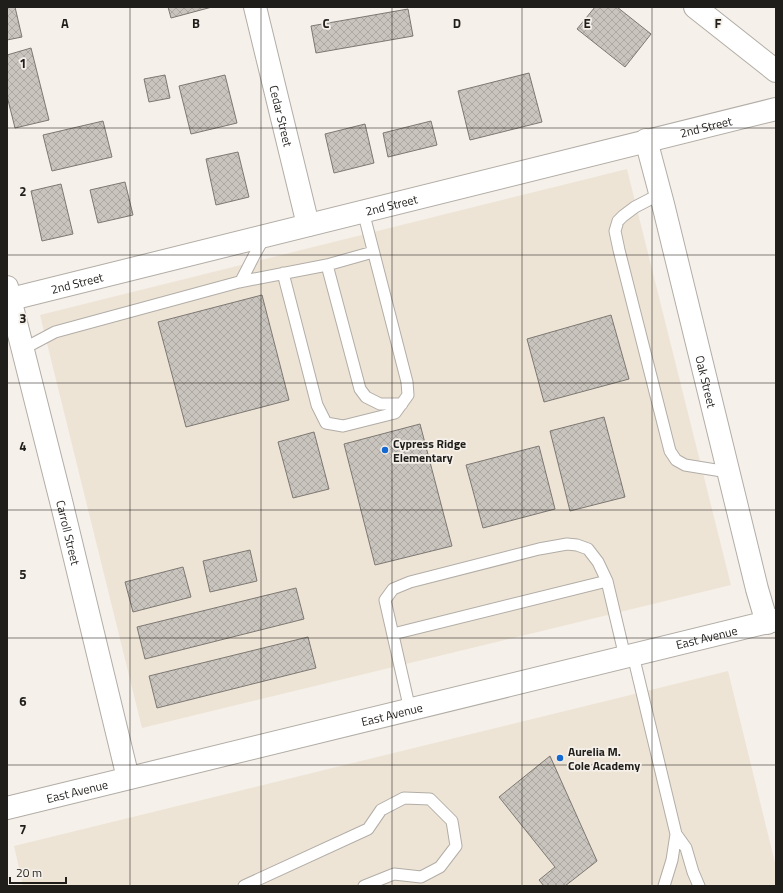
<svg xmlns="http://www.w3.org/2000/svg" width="783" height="893" viewBox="0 0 783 893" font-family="'Titillium Web',sans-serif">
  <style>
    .built { fill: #ede4d6 }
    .building { fill: url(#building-cross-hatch); stroke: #7d7872 }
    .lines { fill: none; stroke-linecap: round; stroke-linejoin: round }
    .service-casing { stroke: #b2ada6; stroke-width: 13 }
    .minor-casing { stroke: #b2ada6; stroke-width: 24 }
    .tertiary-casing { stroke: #b2ada6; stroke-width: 24 }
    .service { stroke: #fff; stroke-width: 11 }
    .minor { stroke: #fff; stroke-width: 22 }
    .tertiary { stroke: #fff; stroke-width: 22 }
    .grid { fill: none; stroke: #201e1b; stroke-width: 1; stroke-opacity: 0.55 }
    .poi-dot { fill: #1468d2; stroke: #f5f0e9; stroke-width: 1.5 }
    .labels { text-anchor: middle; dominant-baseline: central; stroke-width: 3.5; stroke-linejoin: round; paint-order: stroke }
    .street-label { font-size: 12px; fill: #201e1b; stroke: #f5f0e9 }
    .poi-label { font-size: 12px; font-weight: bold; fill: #201e1b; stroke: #f5f0e9; text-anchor: start }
    .grid-label { font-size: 13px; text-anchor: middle; font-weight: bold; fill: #201e1b; stroke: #f5f0e9; stroke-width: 3.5; stroke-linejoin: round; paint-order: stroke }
  </style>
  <defs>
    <pattern id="building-cross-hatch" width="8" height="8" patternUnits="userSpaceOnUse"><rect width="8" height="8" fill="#c9c4bd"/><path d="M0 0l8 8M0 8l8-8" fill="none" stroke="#aca8a2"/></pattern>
  </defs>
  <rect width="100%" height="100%" fill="#f5f0e9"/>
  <!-- built -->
  <path class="built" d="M627 169 731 585 142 728 40 315Z
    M728 671 776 867V886H23L14 846Z"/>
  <!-- building -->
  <path class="building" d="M7 7H15L22 37 7 40Z
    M168 7H212L171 18Z
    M595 7H617L651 34 625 67 577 29Z
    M408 9 413 36 316 53 311 26Z
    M31 48 49 120 15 128 7 96V55Z
    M529 73 542 122 470 140 458 91Z
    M165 75 170 98 149 102 144 79Z
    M225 75 237 123 191 134 179 86Z
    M103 121 112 157 52 171 43 135Z
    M431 121 437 145 388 157 383 133Z
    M365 124 374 163 334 173 325 134Z
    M238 152 249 197 216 205 206 159Z
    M125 182 133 215 98 223 90 190Z
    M61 184 73 234 42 241 31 191Z
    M262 295 289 400 186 427 158 322Z
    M611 315 629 379 544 402 527 339Z
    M604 417 625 497 570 511 550 431Z
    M420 424 452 546 375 565 344 444Z
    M314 432 329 489 293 498 278 442Z
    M539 446 555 509 483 528 466 465Z
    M250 550 257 581 210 592 203 561Z
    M183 567 191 597 133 612 125 582Z
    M296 588 304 619 145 659 137 627Z
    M308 637 316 668 157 708 149 676Z
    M550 756 597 861 565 886H544L539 880 555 867 499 797Z"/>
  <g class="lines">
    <defs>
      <path id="service" d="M660 194 635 207 623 216 618 221 615 231 619 250 670 451 676 460 685 465 728 472
        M327 265 360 389 366 397 380 404H402
        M283 273 317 405 326 423 343 426 395 413 408 395 407 382 363 211
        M241 281 256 252 265 236
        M23 349 55 332 239 282 327 265 373 252
        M393 634 607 581
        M633 655 676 834 686 848 693 872 699 886
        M410 710 385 600 393 589 410 582 539 549 567 544 577 545 588 549 598 562 607 581 625 657
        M244 886 368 829 381 810 404 798 430 799 452 821 456 846 440 867 421 877 394 874 364 886
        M664 886 672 860 676 834"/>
      <g id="minor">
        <path id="s1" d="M255 7 308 225"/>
        <path d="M695 7 776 71"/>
        <path id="s2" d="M646 140 663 204 757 589 767 623"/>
        <path id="s3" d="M7 287 62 505 128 778"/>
        <path id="s4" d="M7 300 776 109"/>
      </g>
      <g id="tertiary">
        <path id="s5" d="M7 808 776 620"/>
      </g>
    </defs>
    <!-- service casing -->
    <use href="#service" class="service-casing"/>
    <!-- minor casing -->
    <use href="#minor" class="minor-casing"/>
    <!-- tertiary casing -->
    <use href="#tertiary" class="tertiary-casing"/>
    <!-- service -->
    <use href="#service" class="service"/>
    <!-- minor -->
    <use href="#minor" class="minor"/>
    <!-- tertiary -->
    <use href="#tertiary" class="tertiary"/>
  </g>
  <!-- grid -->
  <path class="grid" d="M130 7V886M261 7V886M392 7V886M522 7V886M652 7V886M7 128H776M7 255H776M7 383H776M7 510H776M7 638H776M7 765H776"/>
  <!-- markers -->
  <g class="poi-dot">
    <circle cx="385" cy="450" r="4"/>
    <circle cx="560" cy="758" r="4"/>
  </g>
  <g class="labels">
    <!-- street labels -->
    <g class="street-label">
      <text stroke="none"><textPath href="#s1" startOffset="112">Cedar Street</textPath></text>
      <text stroke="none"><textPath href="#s4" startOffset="720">2nd Street</textPath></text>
      <text stroke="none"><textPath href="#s4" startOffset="396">2nd Street</textPath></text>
      <text stroke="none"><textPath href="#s4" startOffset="72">2nd Street</textPath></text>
      <text stroke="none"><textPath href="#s2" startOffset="249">Oak Street</textPath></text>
      <text stroke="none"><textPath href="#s3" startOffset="253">Carroll Street</textPath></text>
      <text stroke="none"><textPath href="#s5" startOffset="720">East Avenue</textPath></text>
      <text stroke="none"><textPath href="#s5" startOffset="396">East Avenue</textPath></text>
      <text stroke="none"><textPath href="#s5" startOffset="72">East Avenue</textPath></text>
    </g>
    <!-- poi labels -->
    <g class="poi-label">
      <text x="393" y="443">Cypress Ridge<tspan x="393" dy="14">Elementary</tspan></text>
      <text x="568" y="751">Aurelia M.<tspan x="568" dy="14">Cole Academy</tspan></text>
    </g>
  </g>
  <g class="grid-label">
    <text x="65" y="28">A</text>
    <text x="196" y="28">B</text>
    <text x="326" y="28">C</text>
    <text x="457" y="28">D</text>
    <text x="587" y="28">E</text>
    <text x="718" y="28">F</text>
    <text x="23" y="68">1</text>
    <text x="23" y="196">2</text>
    <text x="23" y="323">3</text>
    <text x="23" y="451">4</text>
    <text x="23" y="579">5</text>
    <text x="23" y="706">6</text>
    <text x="23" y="834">7</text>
  </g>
  <!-- border -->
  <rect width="783" height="893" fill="none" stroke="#201e1b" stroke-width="16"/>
  <!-- scale -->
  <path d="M10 877v6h56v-6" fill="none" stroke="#201e1b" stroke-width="2"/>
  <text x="16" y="877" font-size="12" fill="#201e1b" stroke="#f5f0e9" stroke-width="3" paint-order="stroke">20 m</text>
</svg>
